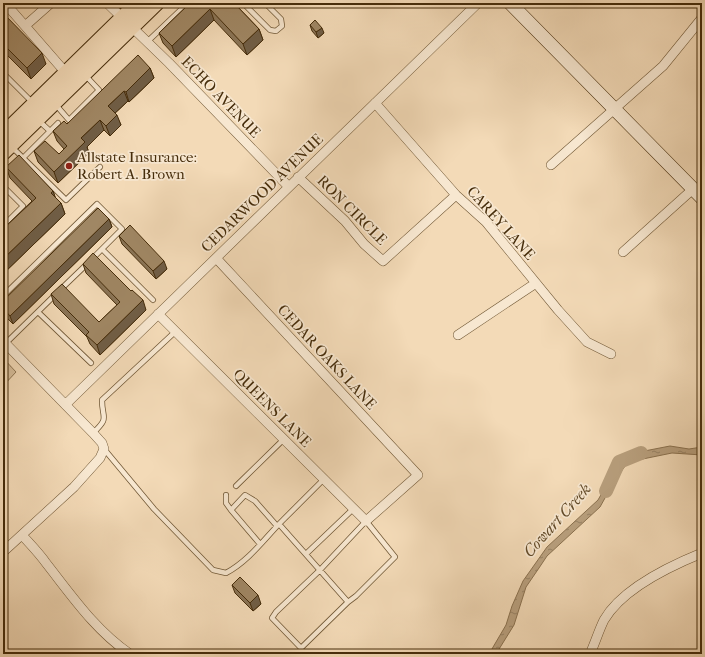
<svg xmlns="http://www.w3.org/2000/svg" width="705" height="657" viewBox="0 0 705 657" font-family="'IM FELL French Canon',serif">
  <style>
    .cemetery { fill: url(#cemetery-stones); stroke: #8e7552 }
    .water { fill: url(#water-ripples); stroke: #8a714f }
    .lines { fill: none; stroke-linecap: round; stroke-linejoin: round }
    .river { stroke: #b89f7d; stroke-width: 14 }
    .lane-casing { stroke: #715836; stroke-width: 6 }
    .street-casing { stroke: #715836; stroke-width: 10 }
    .secondary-casing { stroke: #462d0b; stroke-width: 14 }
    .primary-casing { stroke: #462d0b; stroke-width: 16 }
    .lane { stroke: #f7e7d0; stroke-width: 4.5 }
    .street { stroke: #f7e7d0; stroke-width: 9 }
    .secondary { stroke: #f7e7d0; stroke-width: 13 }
    .primary { stroke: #f3dab7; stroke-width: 14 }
    .wall { fill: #8a7456; stroke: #462d0b }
    .shaded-wall { fill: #705e46; stroke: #462d0b }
    .building { fill: #a08764; stroke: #462d0b }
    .poi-dot { fill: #8f2418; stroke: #f7e7d0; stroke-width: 1.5 }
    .labels { text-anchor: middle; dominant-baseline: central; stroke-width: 3.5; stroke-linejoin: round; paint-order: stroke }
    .street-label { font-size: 15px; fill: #462d0b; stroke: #f7e7d0 }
    .poi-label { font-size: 15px; fill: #462d0b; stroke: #f7e7d0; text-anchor: start }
    .water-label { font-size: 16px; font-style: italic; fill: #624a28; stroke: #f7e7d0 }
  </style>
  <defs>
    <pattern id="cemetery-stones" width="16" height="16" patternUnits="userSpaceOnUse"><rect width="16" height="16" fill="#d6bd9a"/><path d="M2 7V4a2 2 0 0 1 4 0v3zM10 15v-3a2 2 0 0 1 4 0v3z" fill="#af9a7c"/></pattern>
    <pattern id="water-ripples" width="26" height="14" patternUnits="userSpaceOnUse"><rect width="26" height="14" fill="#b89f7d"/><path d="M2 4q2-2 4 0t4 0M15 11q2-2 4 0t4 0" fill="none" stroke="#978265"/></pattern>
  </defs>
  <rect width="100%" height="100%" fill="#f3dab7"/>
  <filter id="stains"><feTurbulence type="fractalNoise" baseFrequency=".005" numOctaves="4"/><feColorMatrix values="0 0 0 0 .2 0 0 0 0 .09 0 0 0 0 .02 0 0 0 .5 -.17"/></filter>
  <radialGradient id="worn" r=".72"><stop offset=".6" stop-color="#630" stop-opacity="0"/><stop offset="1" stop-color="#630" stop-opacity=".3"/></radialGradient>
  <!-- cemetery -->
  <path class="cemetery" d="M3 358 16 372 3 386Z"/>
  <!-- water -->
  <path class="water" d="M670 446 689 449 702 447V455L672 453 628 462 615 480 600 507 547 556 539 568 526 587 514 625 496 654H489L506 625 512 606 523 581 547 547 598 500 611 477 629 454Z"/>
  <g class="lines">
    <!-- river -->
    <path class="river" d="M606 491 619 462 641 453"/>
    <defs>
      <path id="lane" d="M243 3 270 30 276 31 282 26 281 19 265 3
        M147 42 188 3
        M3 73 33 103
        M56 105 69 120 99 90 85 75
        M39 121 50 131
        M10 148 16 151 66 200 100 167
        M23 158 58 123
        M3 186 23 206 3 226
        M102 249 153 300
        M61 289 87 264
        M3 296 97 204 122 229 93 258
        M38 312 91 363
        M6 343 56 294
        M93 433C110 417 102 419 102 400L176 331
        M104 449 154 509 213 570 226 573C247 562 263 541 279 524
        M324 479 279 524C302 550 325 576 348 602L356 596 395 557 366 521 320 570 276 612 272 618 301 648 348 602
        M236 486 284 439
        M226 495V503L231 510
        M260 544 231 510 245 495 255 501 277 526
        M306 554 353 509"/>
      <path id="street" d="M5 3 66 73
        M107 3 169 63 289 187
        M25 26 51 3
        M375 103 456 195 486 222 558 310 587 342 611 354
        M551 165 663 66 702 18
        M298 177 345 221 364 244 383 261 456 195
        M623 252 693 189
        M158 314 366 521 418 475 216 258
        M458 335 536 283
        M3 341 93 433 102 443 104 449 100 458 74 487 3 552
        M66 404 478 3
        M22 535C30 544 39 553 46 563 72 596 95 630 130 654
        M590 654C595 643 599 630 604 620 622 589 670 566 702 553"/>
      <path id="secondary" d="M510 3 702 198"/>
      <path id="primary" d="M3 134 137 3
        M3 153 157 3"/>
    </defs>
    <!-- lane casing -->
    <use href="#lane" class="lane-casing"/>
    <!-- street casing -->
    <use href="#street" class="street-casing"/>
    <!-- secondary casing -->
    <use href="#secondary" class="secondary-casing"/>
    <!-- primary casing -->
    <use href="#primary" class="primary-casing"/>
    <!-- lane -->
    <use href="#lane" class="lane"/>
    <!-- street -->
    <use href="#street" class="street"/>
    <!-- secondary -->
    <use href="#secondary" class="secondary"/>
    <!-- primary -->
    <use href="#primary" class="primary"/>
  </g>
  <!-- wall -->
  <path class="wall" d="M190 3H234L259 29 263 40 247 55 214 20 176 57 163 43 159 33Z
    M3 13 46 64 31 79 3 51Z
    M310 25 324 33 318 38 312 31Z
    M150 68 154 78 129 102 128 101 115 113 121 125 110 136 104 130 87 147 89 153 58 183 38 162 34 151 59 154 64 149 57 141 53 131 67 124Z
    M6 167 53 191 55 197 61 203 65 214 3 274V229L32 201 10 178Z
    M109 219 112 227 13 324 3 314V301Z
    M119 236 167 269 156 279 122 244Z
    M83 264 146 310 100 355 90 344 87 337 54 304 51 294 99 322 117 305 86 273Z
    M232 585 261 604 253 611 235 593Z"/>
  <!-- shaded-wall -->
  <path class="shaded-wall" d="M210 9 214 20 176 57 172 46Z
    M322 28 324 33 318 38 316 32Z
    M259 29 263 40 247 55 243 44Z
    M42 53 46 64 31 79 27 68Z
    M150 68 154 78 129 102 126 92Z
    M124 91 128 101 112 116 108 106Z
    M117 115 121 125 110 136 106 126Z
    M100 120 104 130 87 147 89 153 58 183 54 172 81 138Z
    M53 191 57 202 51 193Z
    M61 203 65 214 3 274V259Z
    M109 219 112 227 13 324 10 316Z
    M164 261 167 269 156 279 153 271Z
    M143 300 146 310 100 355 97 345Z
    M258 595 261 604 253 611 250 603Z"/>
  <!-- building -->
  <path class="building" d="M190 3H234L259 29 243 44 210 9 172 46 159 33Z
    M3 13 42 53 27 68 3 44Z
    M315 20 322 28 316 32 310 25Z
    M138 55 150 68 126 92 124 91 108 106 117 115 106 126 100 120 81 138 85 142 54 172 34 151 45 141 59 154 67 146 53 131 64 121 67 124Z
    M19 155 53 191 51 193 61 203 3 259V229L36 198 6 167Z
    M98 208 109 219 10 316 3 308V301Z
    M130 225 164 261 153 271 119 236Z
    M93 253 131 291 132 290 143 300 97 345 86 335 89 332 51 294 62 284 99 322 120 302 83 264Z
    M240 577 258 595 250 603 232 585Z"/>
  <!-- markers -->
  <circle class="poi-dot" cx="69" cy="166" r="4"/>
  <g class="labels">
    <!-- street labels -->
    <g class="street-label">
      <text transform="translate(221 97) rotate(46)">ECHO AVENUE</text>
      <text transform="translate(262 193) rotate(-44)">CEDARWOOD AVENUE</text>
      <text transform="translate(352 210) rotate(45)">RON CIRCLE</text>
      <text transform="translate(501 223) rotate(48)">CAREY LANE</text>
      <text transform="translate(327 357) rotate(47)">CEDAR OAKS LANE</text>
      <text transform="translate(272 408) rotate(45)">QUEENS LANE</text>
    </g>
    <!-- poi labels -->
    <g class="poi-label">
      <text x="77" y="157">Allstate Insurance:<tspan x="77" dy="17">Robert A. Brown</tspan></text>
    </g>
    <!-- water labels -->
    <g class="water-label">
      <text transform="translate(557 520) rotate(-48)">Cowart Creek</text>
    </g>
  </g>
  <!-- margin -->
  <rect width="705" height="657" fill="none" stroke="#f3dab7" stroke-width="16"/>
  <rect x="4" y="4" width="697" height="649" fill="none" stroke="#462d0b" stroke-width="2"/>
  <rect x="8" y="8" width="689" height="641" fill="none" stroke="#462d0b"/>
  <rect width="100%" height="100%" filter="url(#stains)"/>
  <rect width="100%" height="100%" fill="url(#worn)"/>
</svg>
